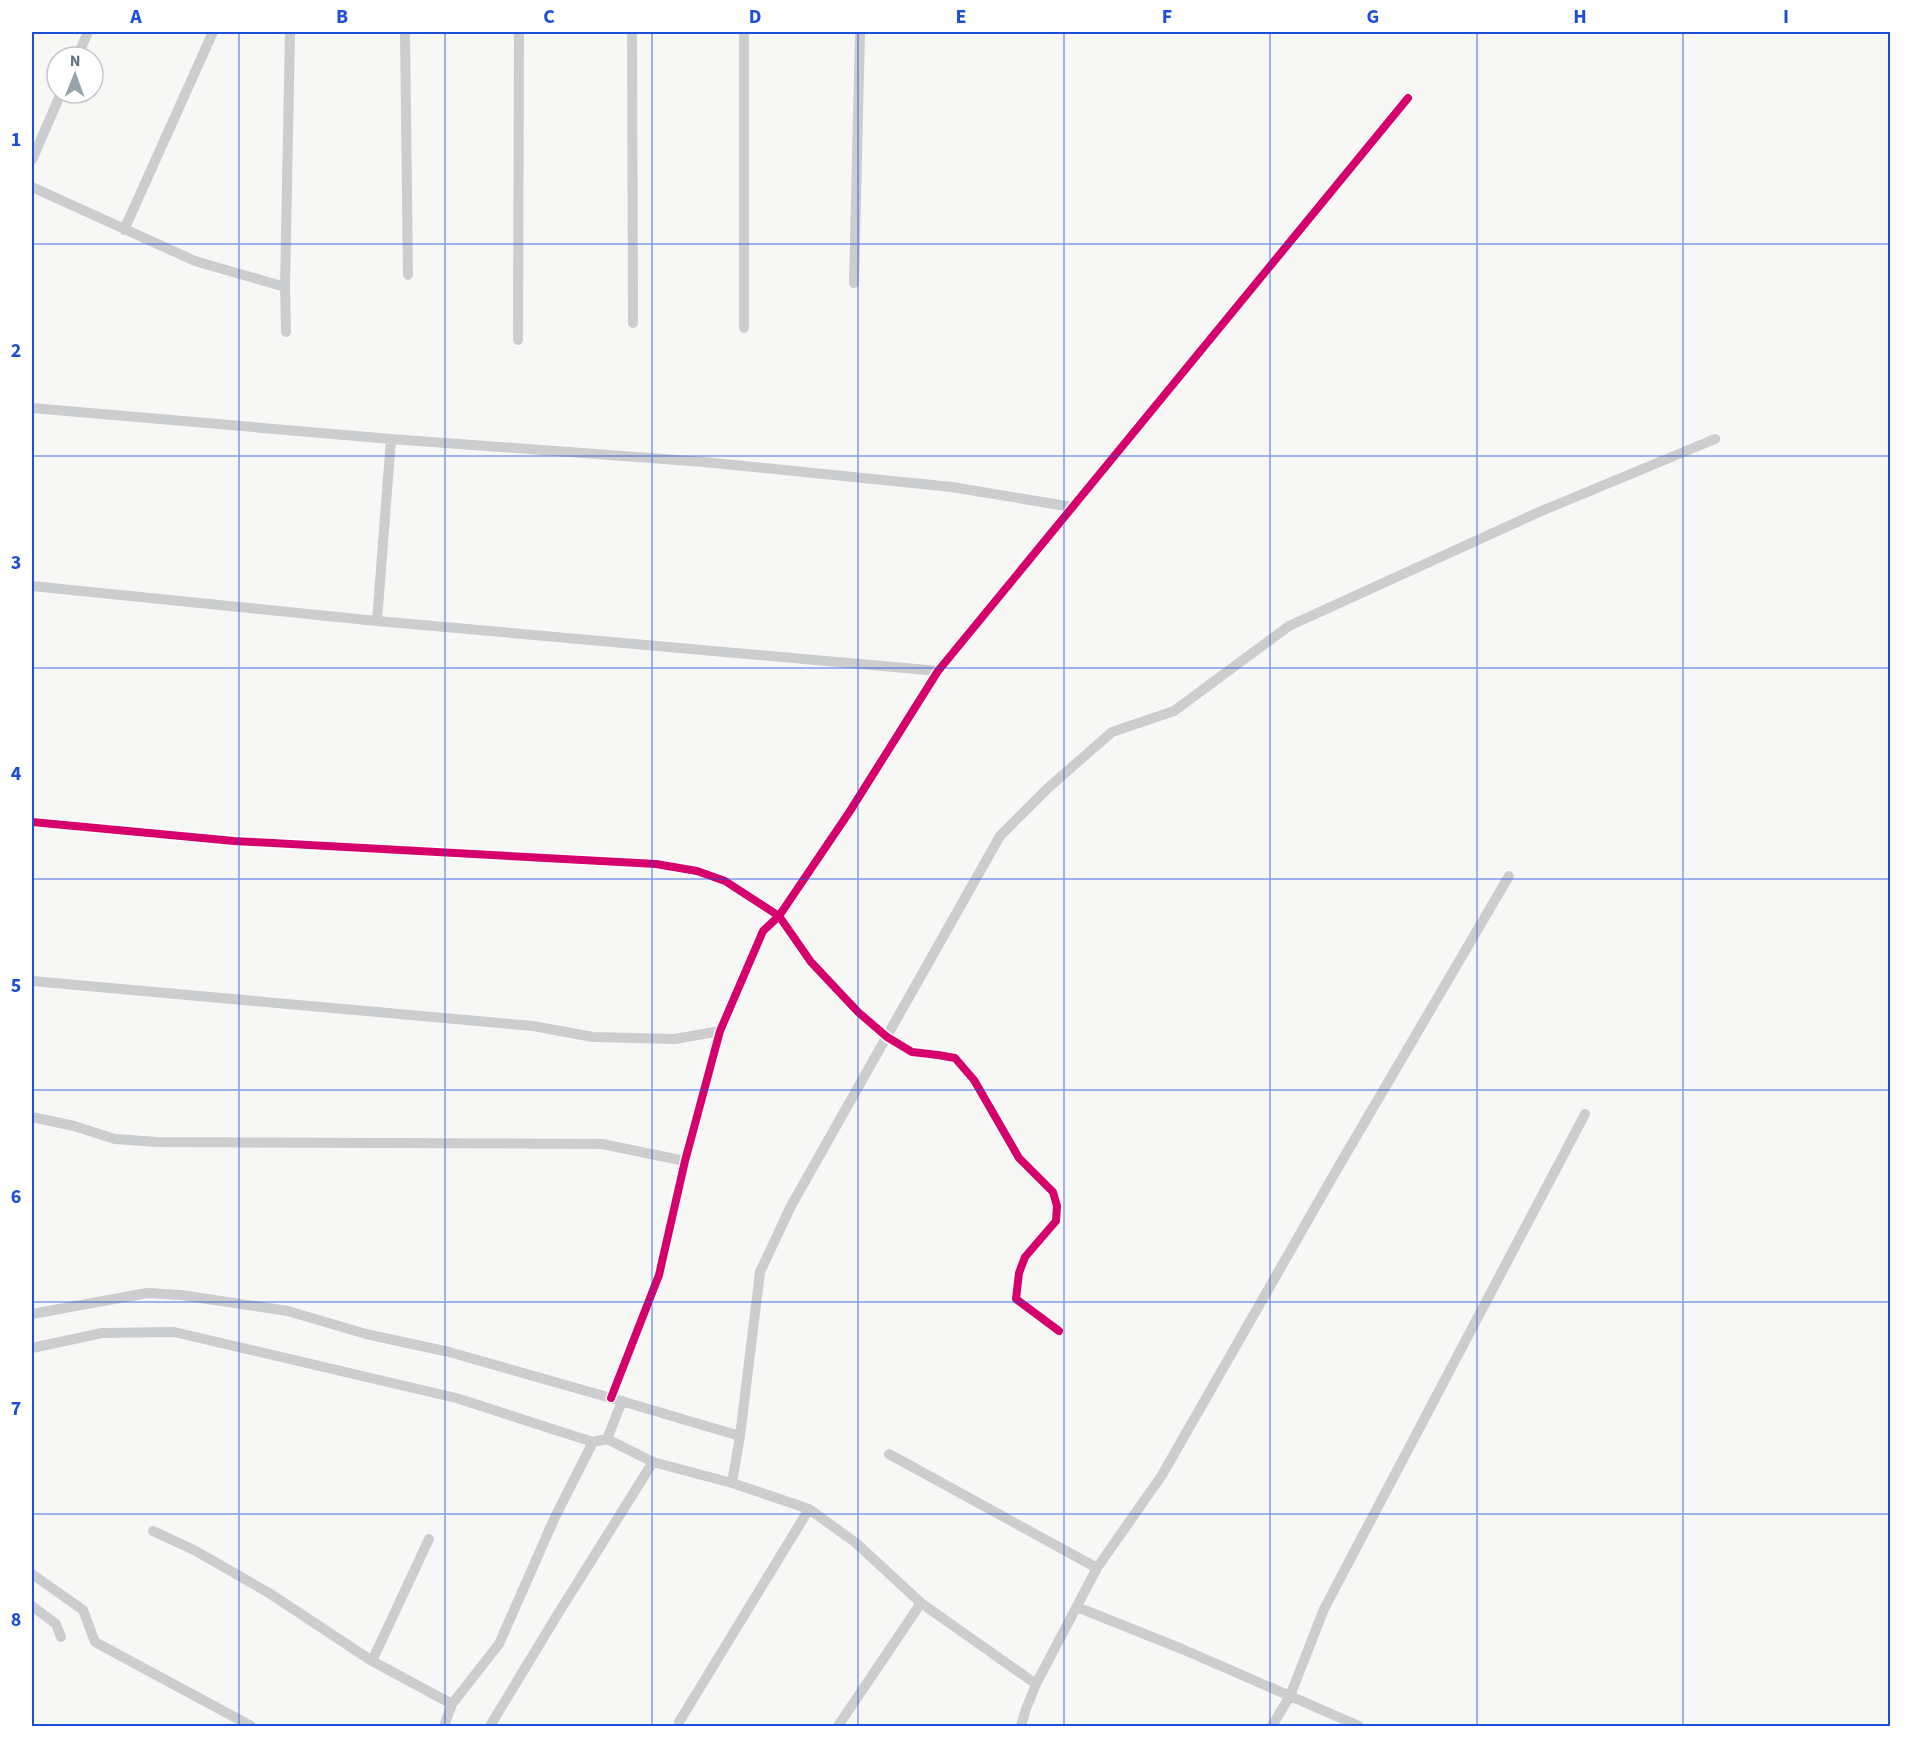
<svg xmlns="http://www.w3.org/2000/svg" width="1922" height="1758" viewBox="0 0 1922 1758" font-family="'Source Sans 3',sans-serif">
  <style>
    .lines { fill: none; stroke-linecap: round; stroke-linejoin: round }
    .street { stroke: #cccdce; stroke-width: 10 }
    .cycleway-casing { stroke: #fff; stroke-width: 11 }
    .cycleway { stroke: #d6006c; stroke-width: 8 }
    .grid { fill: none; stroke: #1d4ed8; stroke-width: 1.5; stroke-opacity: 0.55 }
    .neatline { fill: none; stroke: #1d4ed8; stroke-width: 2 }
    .grid-label { font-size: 20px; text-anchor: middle; font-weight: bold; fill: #1d4ed8 }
  </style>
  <rect width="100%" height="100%" fill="#f7f7f6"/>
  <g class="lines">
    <!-- street -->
    <path class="street" d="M405 32 408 275
      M632 32 633 323
      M744 32V328
      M77 57 88 32
      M32 160 61 93
      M32 187 195 261 285 287
      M124 230 213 32
      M854 283 860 32
      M286 332 285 287 290 32
      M518 340 519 32
      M32 408 391 439 704 462 952 487 1072 507
      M32 586 377 621 938 671
      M377 621 391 439
      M32 822 234 841 656 864 697 871 725 881 779 916 811 962 858 1012 887 1037 912 1052 938 1055 955 1058 974 1080 1019 1158 1053 1192 1057 1206 1056 1221 1025 1257 1019 1273 1016 1299 1059 1331
      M32 981 533 1026 593 1037 675 1039 720 1031
      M32 1117 74 1126 115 1139 158 1142 602 1144 685 1161
      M32 1314 147 1293 181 1295 288 1311 366 1334 449 1352 611 1398 740 1436
      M32 1348 102 1333 174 1332 456 1398 593 1442 607 1439 653 1462 732 1483 809 1509 856 1543 921 1603 1036 1684
      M611 1398 659 1275 685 1161 720 1031 763 931 779 916 850 811 938 671 1408 98
      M607 1439 622 1401
      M889 1454 1097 1568
      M732 1483 740 1436 760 1272 791 1206 1000 836 1048 788 1112 732 1174 711 1289 626 1539 512 1715 439
      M153 1531 194 1550 269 1593 372 1661 452 1704
      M32 1574 83 1610 95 1642 251 1726
      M32 1606 56 1624 61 1637
      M1077 1607 1182 1649 1359 1726
      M372 1661 429 1539
      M679 1722 809 1509
      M444 1726 452 1704 499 1644 555 1517 593 1442
      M490 1726 556 1617 653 1462
      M838 1726 921 1603
      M1021 1726 1026 1709 1036 1684 1097 1568 1162 1475 1336 1171 1509 876
      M1272 1726 1290 1696 1324 1609 1585 1114"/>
    <defs>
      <path id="cycleway" d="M32 822 234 841 656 864 697 871 725 881 779 916 811 962 858 1012 887 1037 912 1052 938 1055 955 1058 974 1080 1019 1158 1053 1192 1057 1206 1056 1221 1025 1257 1019 1273 1016 1299 1059 1331
        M611 1398 659 1275 685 1161 720 1031 763 931 779 916 850 811 938 671 1408 98"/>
    </defs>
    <!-- cycleway casing -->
    <use href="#cycleway" class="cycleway-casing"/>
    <!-- cycleway -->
    <use href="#cycleway" class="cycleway"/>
  </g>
  <!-- grid -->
  <path class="grid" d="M239 32V1726M445 32V1726M652 32V1726M858 32V1726M1064 32V1726M1270 32V1726M1477 32V1726M1683 32V1726M32 244H1890M32 456H1890M32 668H1890M32 879H1890M32 1090H1890M32 1302H1890M32 1514H1890"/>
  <!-- border -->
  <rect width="1922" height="1758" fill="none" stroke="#ffffff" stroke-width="66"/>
  <!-- north arrow -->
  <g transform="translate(75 75) rotate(1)"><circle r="28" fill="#ffffff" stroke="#c0c8cd" stroke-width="1.5"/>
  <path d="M0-4.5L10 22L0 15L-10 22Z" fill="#96a3ab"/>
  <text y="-9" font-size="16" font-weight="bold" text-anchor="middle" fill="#617682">N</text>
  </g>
  <rect x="33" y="33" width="1856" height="1692" class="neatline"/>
  <g class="grid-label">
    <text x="136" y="23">A</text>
    <text x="342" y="23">B</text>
    <text x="549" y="23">C</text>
    <text x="755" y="23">D</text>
    <text x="961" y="23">E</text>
    <text x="1167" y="23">F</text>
    <text x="1373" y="23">G</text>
    <text x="1580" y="23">H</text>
    <text x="1786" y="23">I</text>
    <text x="16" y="146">1</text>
    <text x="16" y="357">2</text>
    <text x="16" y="569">3</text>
    <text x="16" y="780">4</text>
    <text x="16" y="992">5</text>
    <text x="16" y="1203">6</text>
    <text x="16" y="1415">7</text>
    <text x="16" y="1626">8</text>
  </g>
</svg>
